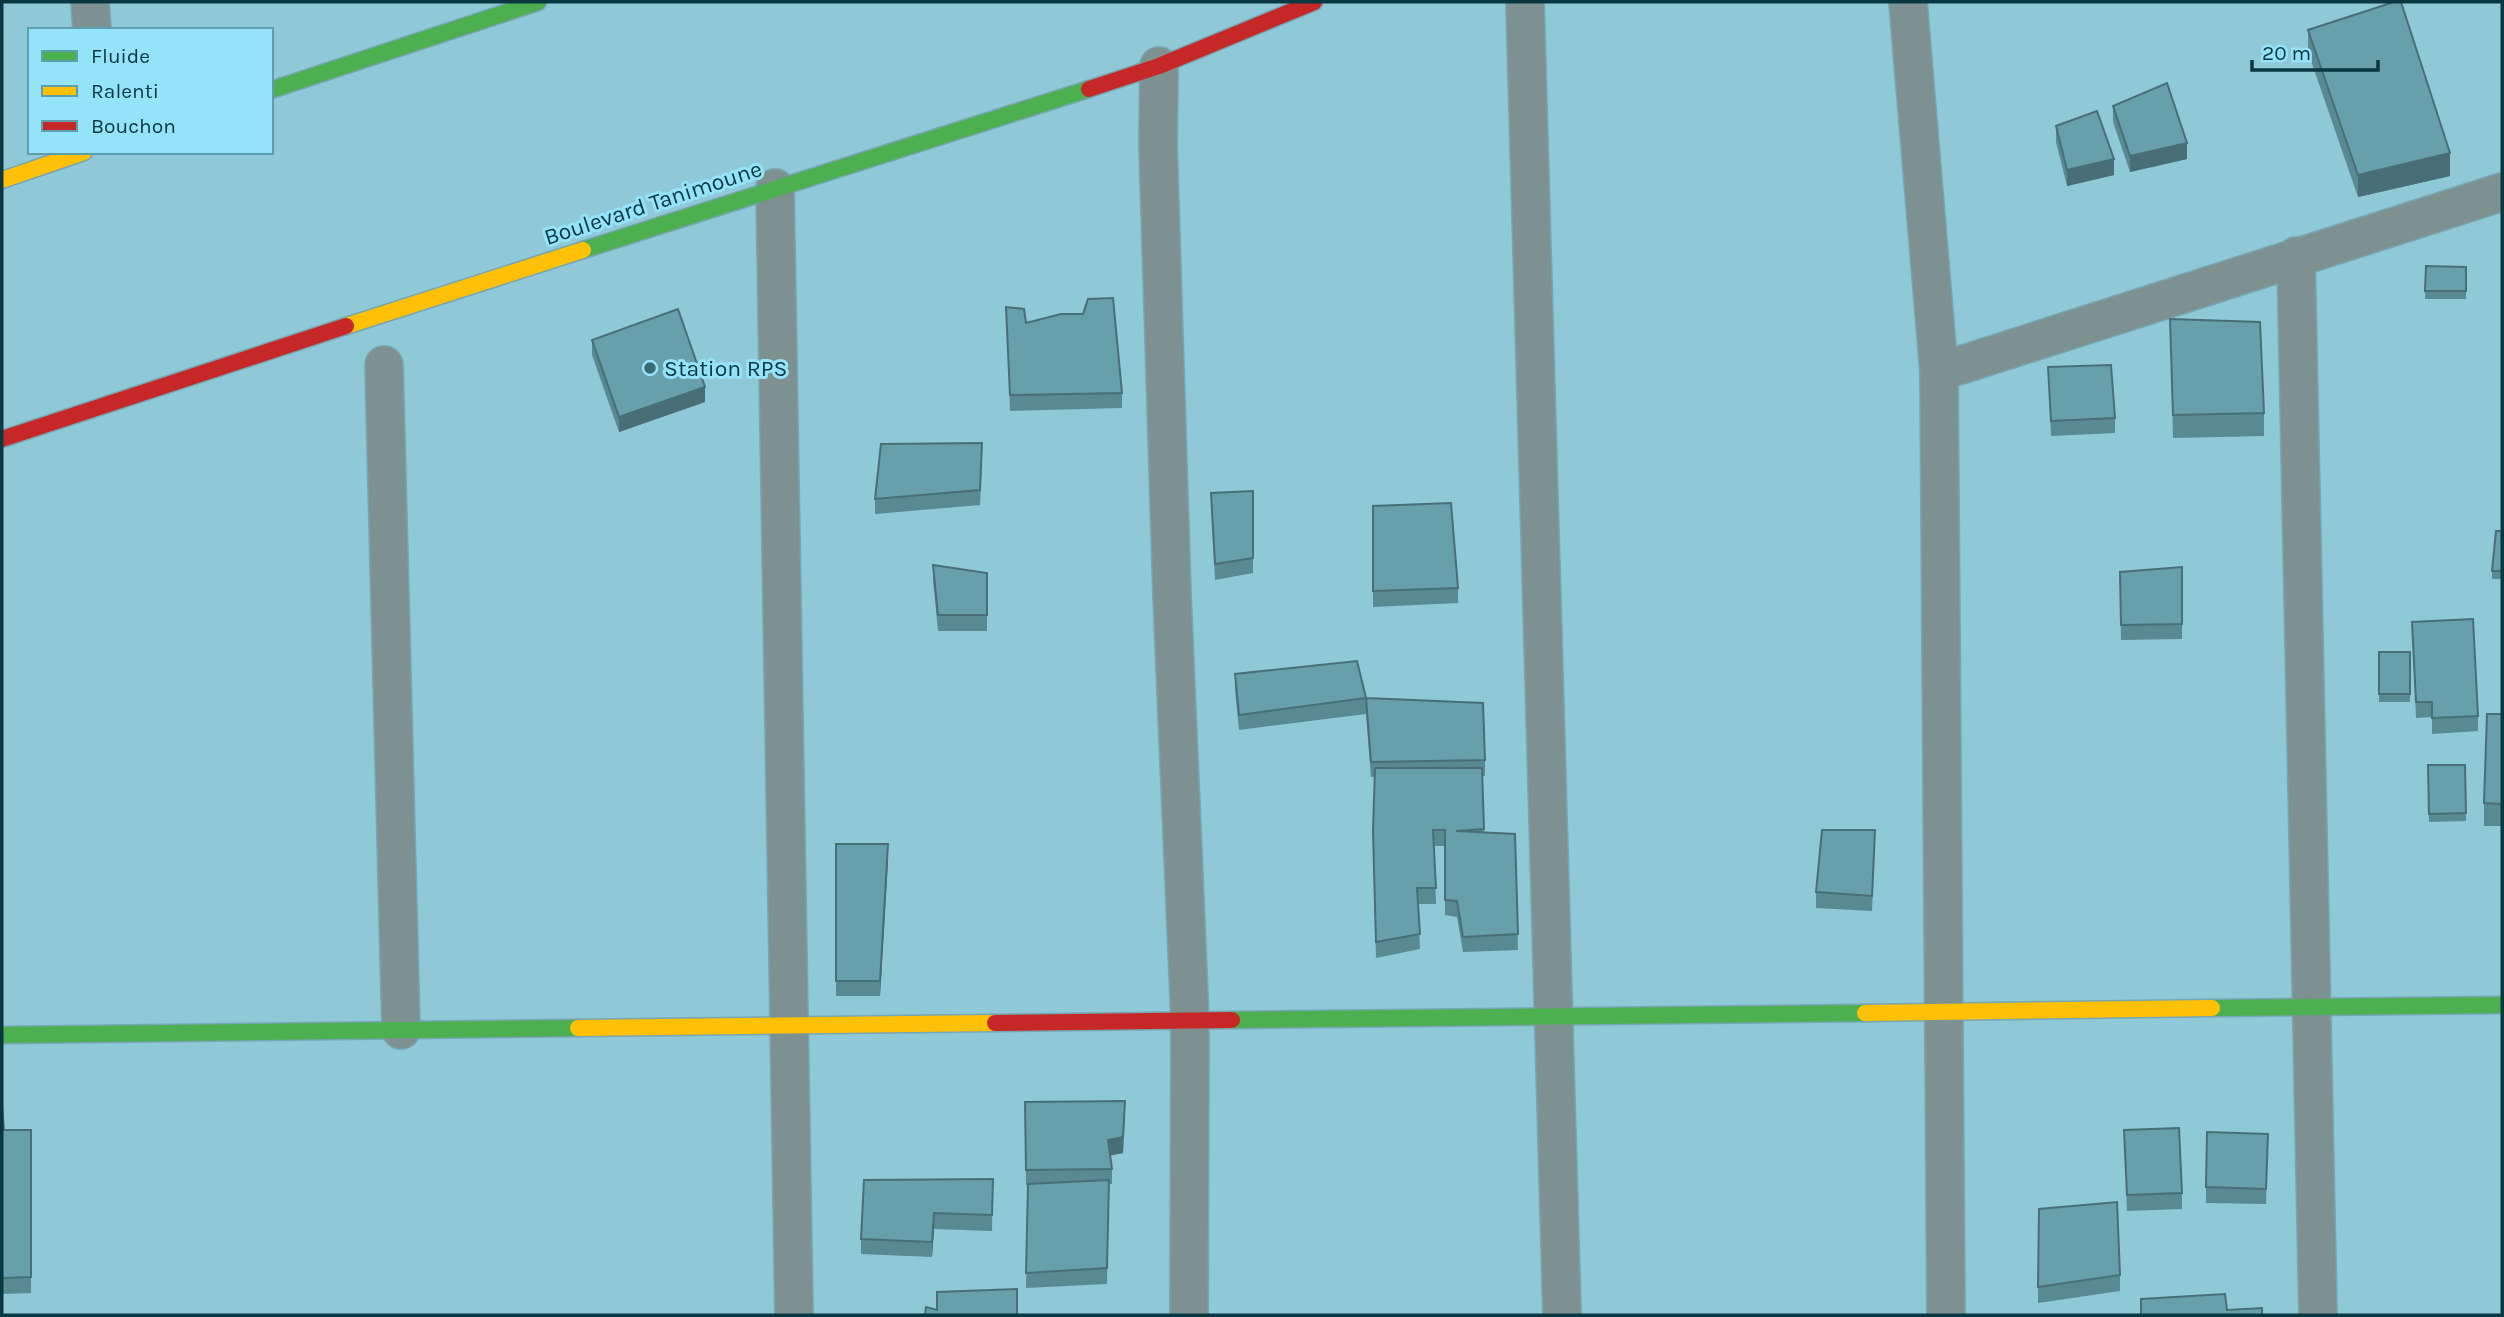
<svg xmlns="http://www.w3.org/2000/svg" width="2504" height="1317" viewBox="0 0 2504 1317" font-family="Karla,sans-serif">
  <style>
    .lines { fill: none; stroke-linecap: round; stroke-linejoin: round }
    .street-casing { stroke: #77a5b0; stroke-width: 40 }
    .fast-casing { stroke: #77a5b0; stroke-width: 19 }
    .slow-casing { stroke: #77a5b0; stroke-width: 19 }
    .jam-casing { stroke: #77a5b0; stroke-width: 19 }
    .street { stroke: #7d9290; stroke-width: 37 }
    .fast { stroke: #4caf50; stroke-width: 16 }
    .slow { stroke: #ffc107; stroke-width: 16 }
    .jam { stroke: #c62828; stroke-width: 16 }
    .wall { fill: #598993 }
    .shaded-wall { fill: #486f78 }
    .building { fill: #679fab; stroke: #486f78; stroke-width: 2 }
    .poi-dot { fill: #386a76; stroke: #95e3f8; stroke-width: 2.5 }
    .labels { text-anchor: middle; dominant-baseline: central; stroke-width: 6; stroke-linejoin: round; paint-order: stroke }
    .street-label { font-size: 23px; fill: #093842; stroke: #95e3f8 }
    .poi-label { font-size: 23px; fill: #093842; stroke: #95e3f8; text-anchor: start }
  </style>
  <rect width="100%" height="100%" fill="#8fc8d6"/>
  <g class="lines">
    <defs>
      <path id="street" d="M90 2 92 30
        M1525 2 1562 1315
        M1908 2 1939 372 1946 1315
        M1159 66 1158 144 1172 595 1190 1021 1189 1315
        M775 188 794 1315
        M2296 256 2318 1315
        M384 365 401 1030
        M1939 372 2502 192"/>
      <path id="fast" d="M271 90 538 2
        M583 250 1089 89
        M2212 1008 2502 1005
        M1232 1020 1865 1013
        M2 1035 578 1028"/>
      <path id="slow" d="M2 180 84 152
        M346 326 583 250
        M1865 1013 2212 1008
        M578 1028 995 1023"/>
      <path id="jam" d="M1089 89 1159 66 1314 2
        M2 439 346 326
        M995 1023 1232 1020"/>
    </defs>
    <!-- street casing -->
    <use href="#street" class="street-casing"/>
    <!-- fast casing -->
    <use href="#fast" class="fast-casing"/>
    <!-- slow casing -->
    <use href="#slow" class="slow-casing"/>
    <!-- jam casing -->
    <use href="#jam" class="jam-casing"/>
    <!-- street -->
    <use href="#street" class="street"/>
    <!-- fast -->
    <use href="#fast" class="fast"/>
    <!-- slow -->
    <use href="#slow" class="slow"/>
    <!-- jam -->
    <use href="#jam" class="jam"/>
  </g>
  <!-- wall -->
  <path class="wall" d="M2308 30 2450 176 2358 197 2308 52Z
    M2113 106 2187 159 2130 172 2113 122Z
    M2056 126 2114 175 2067 186 2056 142Z
    M2426 266 2466 267V299H2425Z
    M1006 307 1026 323 1122 393V408L1010 411Z
    M2170 319 2264 413V436L2173 438Z
    M592 340 705 402 619 432 592 355Z
    M2048 367 2115 418V433L2051 436Z
    M982 458 980 505 875 514V499Z
    M1253 491V573L1215 580 1211 493Z
    M1373 506 1458 588V603L1373 607Z
    M2502 531V579H2492V571Z
    M933 565 987 573V631H938L933 580Z
    M2182 567V639L2121 640 2120 572Z
    M2412 622 2478 716V731L2432 734V717L2416 718Z
    M2379 652H2410V702H2379Z
    M1235 674 1366 698V714L1239 730 1235 689Z
    M1366 698 1485 760V776H1482L1484 832 1515 834 1518 950 1463 952 1457 917 1445 915V846H1434L1436 904H1418L1420 949 1376 958 1373 847 1375 777H1371L1366 714Z
    M2502 714V826H2484V803Z
    M2428 765H2465L2466 821 2429 822Z
    M836 844 888 860 880 996H836Z
    M1875 846 1872 911 1816 908V892Z
    M1025 1102 1125 1116 1123 1153 1110 1155 1112 1169V1184H1109L1107 1284 1026 1288 1028 1185H1026Z
    M2 1105 4 1130H31V1293L2 1294Z
    M2124 1130 2182 1193V1209L2127 1211Z
    M2268 1134 2266 1204 2206 1203V1187Z
    M993 1179 992 1231 934 1229 932 1257 861 1254V1239Z
    M2039 1209 2120 1275V1291L2038 1303Z"/>
  <!-- shaded-wall -->
  <path class="shaded-wall" d="M2187 143V159L2130 172V156Z
    M2450 153V176L2358 197V175Z
    M2114 159V175L2067 186V170Z
    M705 387V402L619 432V417Z
    M888 844V860L880 996V981Z
    M1125 1101 1123 1153 1108 1156V1140Z
    M934 1213V1229L932 1257V1242Z"/>
  <!-- building -->
  <path class="building" d="M2394 2H2401L2450 153 2358 175 2308 30Z
    M2167 83 2187 143 2130 156 2113 106Z
    M2097 111 2114 159 2067 170 2056 126Z
    M2426 266 2466 267V291H2425Z
    M1113 298 1122 393 1010 395 1006 307 1024 309 1026 323 1061 314H1083L1088 299Z
    M678 309 705 387 619 417 592 340Z
    M2170 319 2260 322 2264 413 2173 415Z
    M2111 365 2115 418 2051 421 2048 367Z
    M982 443 980 490 875 499 881 444Z
    M1253 491V558L1215 564 1211 493Z
    M1451 503 1458 588 1373 591V506Z
    M2496 531H2502V571H2492Z
    M933 565 987 573V615H938Z
    M2182 567V624L2121 625 2120 572Z
    M2473 619 2478 716 2432 718V702H2416L2412 622Z
    M2379 652H2410V694H2379Z
    M1357 661 1366 698 1239 715 1235 674Z
    M1366 698 1483 703 1485 760 1371 762Z
    M2487 714H2502V804L2484 803Z
    M2428 765H2465L2466 813 2429 814Z
    M1375 768H1482L1484 829 1456 831 1515 834 1518 934 1463 937 1457 901 1445 900V830H1433L1436 888H1417L1420 934 1376 942 1373 831Z
    M1822 830H1875L1872 896 1816 892Z
    M836 844H888L880 981H836Z
    M1125 1101 1123 1137 1108 1140 1112 1169 1026 1170 1025 1102Z
    M2 1105 4 1130H2Z
    M2179 1128 2182 1193 2127 1195 2124 1130Z
    M2 1130H31V1277L2 1278Z
    M2207 1132 2268 1134 2266 1189 2206 1187Z
    M993 1179 992 1215 934 1213 932 1242 861 1239 864 1180Z
    M1109 1180 1107 1268 1026 1273 1028 1184Z
    M2117 1202 2120 1275 2038 1287 2039 1209Z
    M1017 1289V1315H925L926 1307 937 1310V1292Z
    M2225 1294 2227 1310 2262 1308V1315H2141V1299Z"/>
  <!-- markers -->
  <circle class="poi-dot" cx="650" cy="368" r="7"/>
  <g class="labels">
    <!-- street labels -->
    <g class="street-label">
      <text transform="translate(653 203) rotate(-18)">Boulevard Tanimoune</text>
    </g>
    <!-- poi labels -->
    <g class="poi-label">
      <text x="664" y="368">Station RPS</text>
    </g>
  </g>
  <!-- border -->
  <rect width="2504" height="1317" fill="none" stroke="#093842" stroke-width="7"/>
  <!-- legend -->
  <rect x="28" y="28" width="245" height="126" fill="#95e3f8" stroke="#5d9faf" stroke-width="2"/>
  <rect x="42" y="51" width="35" height="10" fill="#4caf50" stroke="#5d9faf" stroke-width="2"/>
  <text x="91" y="63" font-size="21" fill="#093842">Fluide</text>
  <rect x="42" y="86" width="35" height="10" fill="#ffc107" stroke="#5d9faf" stroke-width="2"/>
  <text x="91" y="98" font-size="21" fill="#093842">Ralenti</text>
  <rect x="42" y="121" width="35" height="10" fill="#c62828" stroke="#5d9faf" stroke-width="2"/>
  <text x="91" y="133" font-size="21" fill="#093842">Bouchon</text>
  <!-- scale -->
  <path d="M2252 60v10h126v-10" fill="none" stroke="#093842" stroke-width="3.5"/>
  <text x="2262" y="60" font-size="21" fill="#093842" stroke="#95e3f8" stroke-width="5" paint-order="stroke">20 m</text>
</svg>
